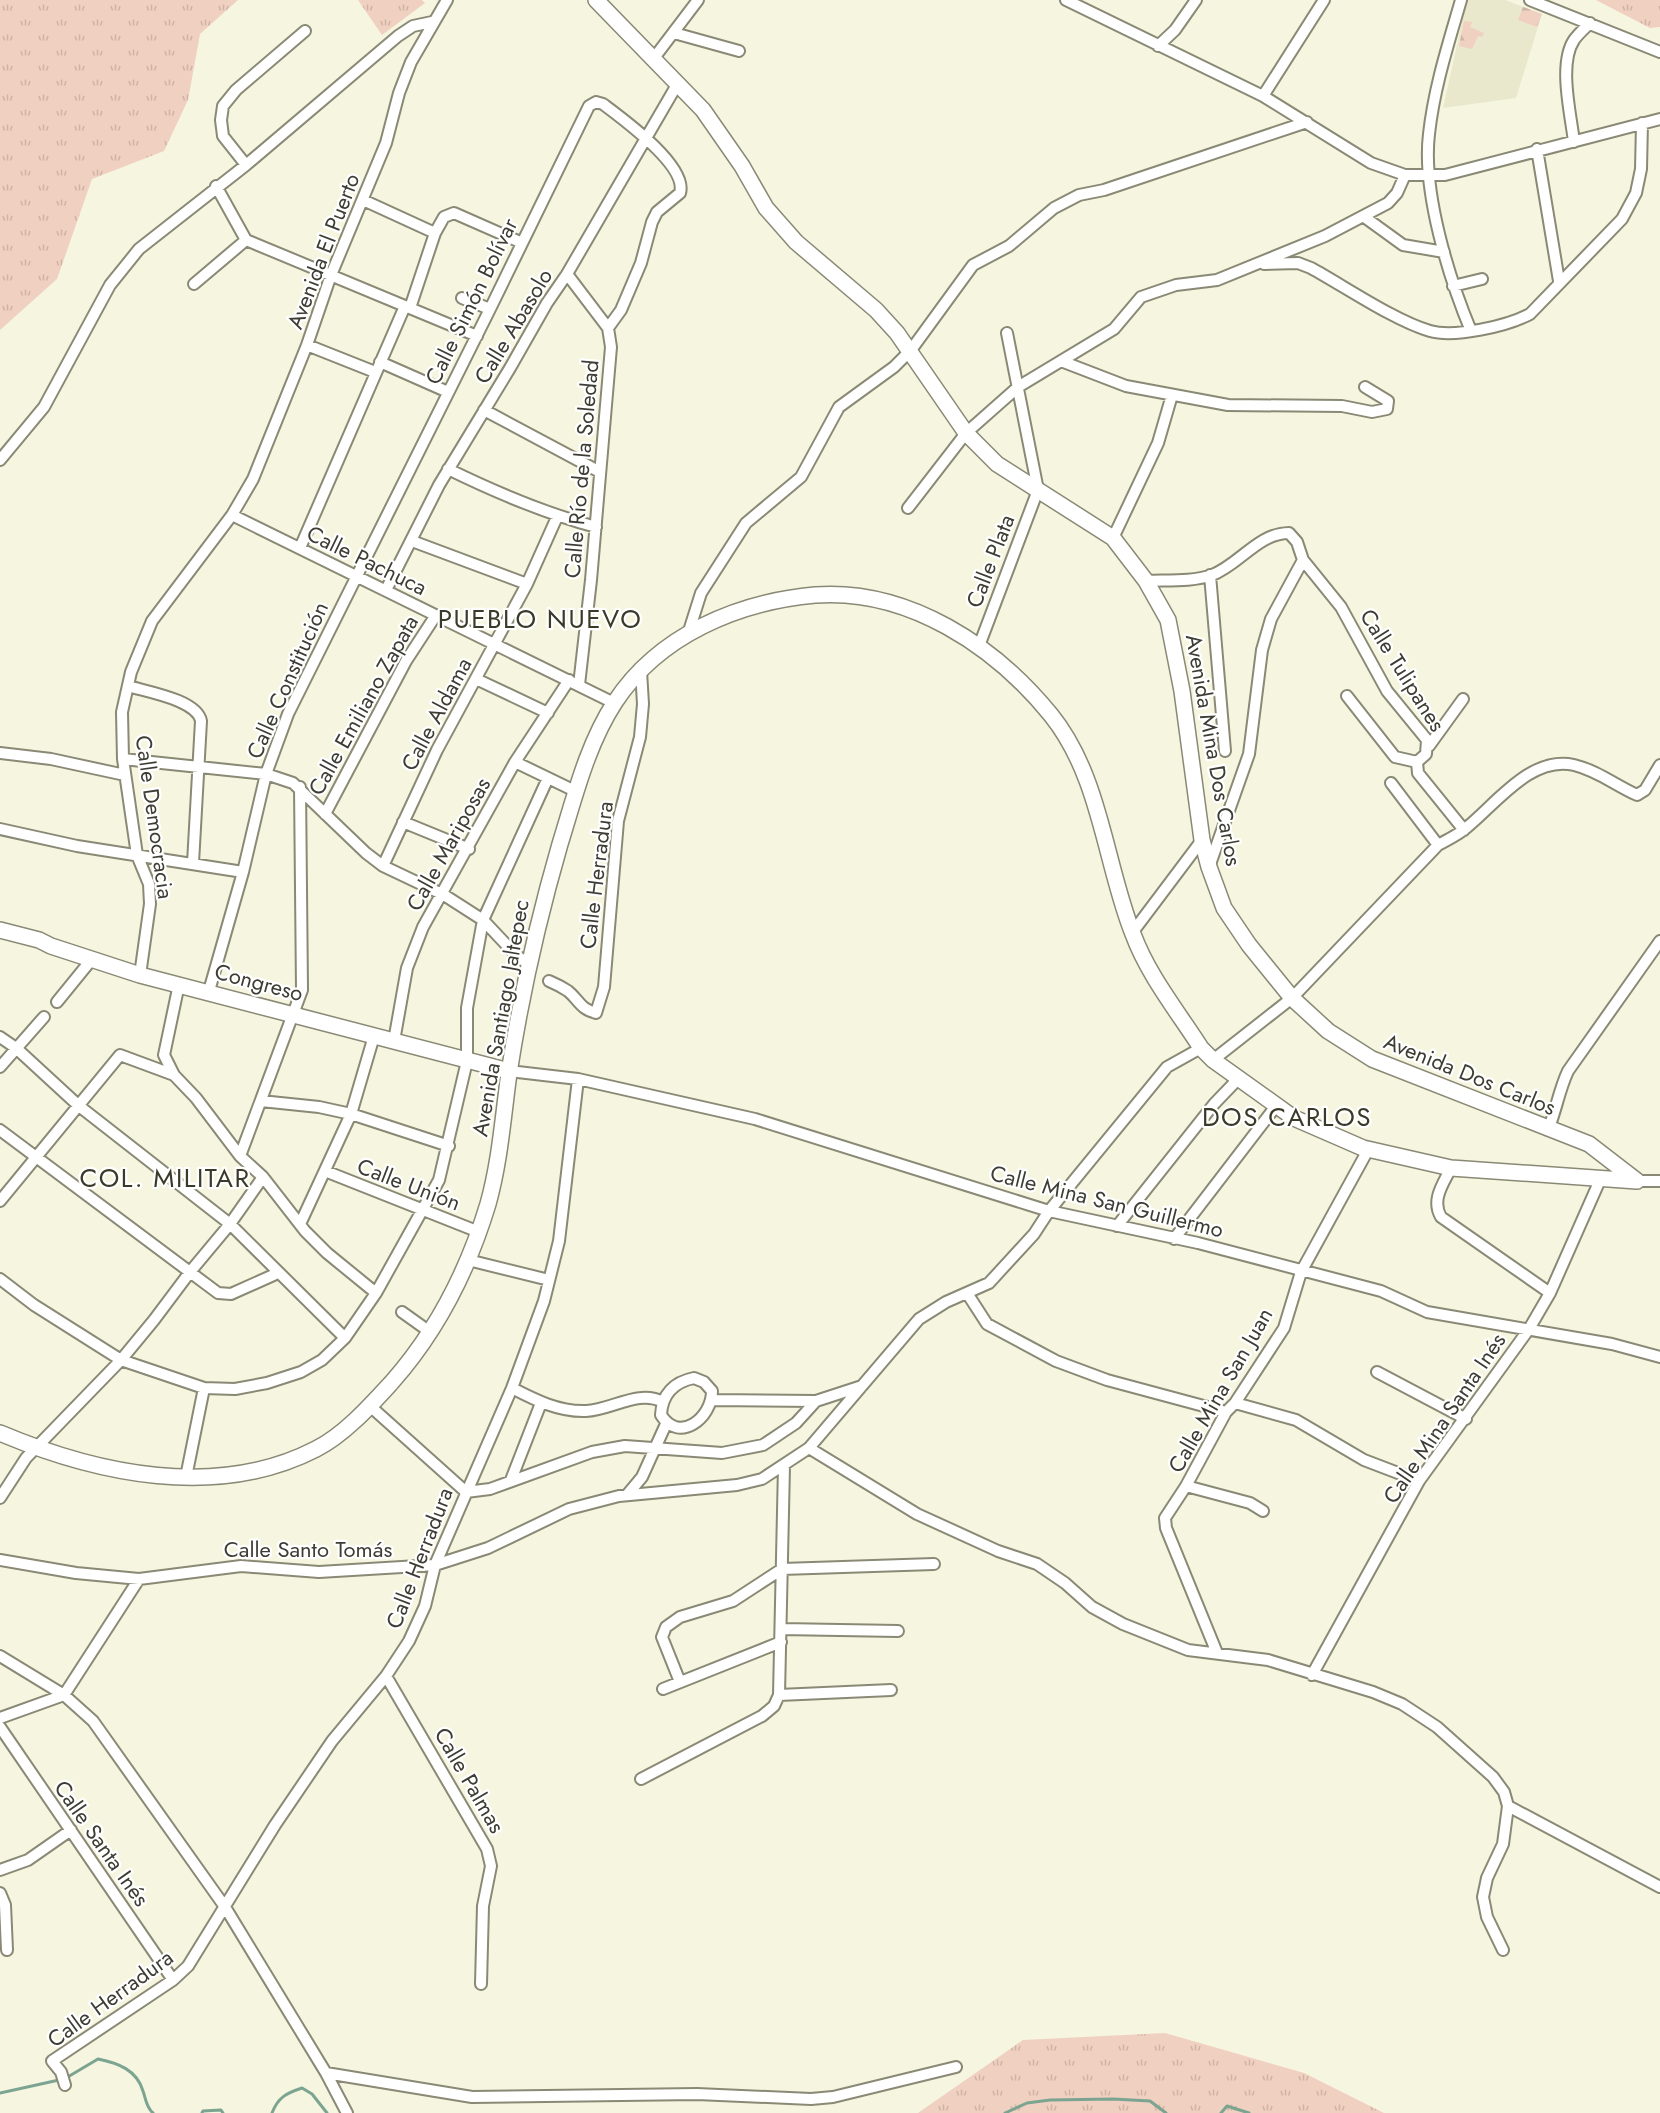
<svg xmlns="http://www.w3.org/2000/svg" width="1660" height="2113" viewBox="0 0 1660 2113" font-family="Jost,sans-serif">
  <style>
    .built { fill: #e9e8cc }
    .grass { fill: url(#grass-tufts) }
    .forest { fill: url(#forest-firs) }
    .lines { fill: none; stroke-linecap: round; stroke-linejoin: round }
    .stream { stroke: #7ba491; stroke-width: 3 }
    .street-casing { stroke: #8a8975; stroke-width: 14 }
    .secondary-casing { stroke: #8a8975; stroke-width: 18 }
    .street { stroke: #fff; stroke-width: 10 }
    .secondary { stroke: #fff; stroke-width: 15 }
    .labels { text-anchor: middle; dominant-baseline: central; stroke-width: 4.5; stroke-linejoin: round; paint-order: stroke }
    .street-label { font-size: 22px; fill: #3d3d34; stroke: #fff }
    .quarter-label { font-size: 26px; letter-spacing: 1.5px; fill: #3a3a28; stroke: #fff }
  </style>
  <defs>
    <pattern id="grass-tufts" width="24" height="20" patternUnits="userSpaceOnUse" patternTransform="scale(1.5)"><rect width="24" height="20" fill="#f0d0c1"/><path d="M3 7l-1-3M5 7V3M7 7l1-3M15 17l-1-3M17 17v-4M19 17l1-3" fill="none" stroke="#cfb4a6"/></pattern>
    <pattern id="forest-firs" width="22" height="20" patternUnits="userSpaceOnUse" patternTransform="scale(1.5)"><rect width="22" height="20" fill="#f0d0c1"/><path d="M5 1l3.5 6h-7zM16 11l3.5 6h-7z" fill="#cfb4a6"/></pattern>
  </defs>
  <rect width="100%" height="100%" fill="#f6f5df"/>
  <!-- built -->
  <path class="built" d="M1467 0H1505L1542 14 1516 98 1443 108Z"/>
  <!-- grass -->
  <path class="grass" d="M0 0H238L200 34 188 100 164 151 92 179 57 279 0 330Z
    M358 0H422L425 3 382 35Z
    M1596 0H1660V27L1650 28Z
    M1165 2033 1304 2073 1384 2113H918L1023 2040Z"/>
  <!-- forest -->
  <path class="forest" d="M1523 7 1542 14 1537 27 1518 20Z
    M1464 21 1472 22 1470 27 1484 33 1482 37 1478 36 1472 49 1459 46Z"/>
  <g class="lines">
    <!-- stream -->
    <path class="stream" d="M66 2078 98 2059C118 2063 137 2070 143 2091 146 2099 146 2107 153 2113
      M0 2093 59 2080
      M202 2113 203 2111 221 2110 223 2113
      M272 2113C278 2097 287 2093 302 2088L312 2094 327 2113
      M1005 2113 1027 2103 1050 2100 1113 2099 1150 2101 1166 2113
      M1221 2113 1227 2106 1249 2113"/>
    <defs>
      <path id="street" d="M1066 0 1263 96 1371 163 1405 175H1445L1660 119
        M1461 0C1448 45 1434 88 1429 134 1422 192 1449 278 1471 331
        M1530 0 1660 52
        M674 33 739 51
        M1158 46 1175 30 1196 0
        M654 58 698 0
        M1263 96 1324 0
        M1574 142C1571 115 1558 64 1574 40 1578 34 1585 28 1590 23
        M1537 149 1559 281
        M246 165 223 136 221 120 223 106 236 90 305 31
        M216 186 246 240 477 336
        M363 200 435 233
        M1363 216 1403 245 1444 252
        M1264 264 1298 263 1311 268C1344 286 1395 321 1430 331 1455 338 1507 326 1530 314L1622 219 1636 193 1641 169 1642 123
        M567 274 608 328 611 347 591 580 579 685
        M194 284 246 240
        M1453 286 1482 279
        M462 298 490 309
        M410 308 435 233 444 217 454 213 520 242
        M307 345 375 372
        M1061 361 1126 386 1228 405 1342 406 1372 412 1387 409 1388 401 1365 387
        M380 362 448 392
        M484 410 600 472
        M0 460 44 407 110 285 139 249 246 165 398 36 413 26 432 22
        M448 469C497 493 544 513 596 527
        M908 508 966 433 1018 387 1114 329 1141 297 1176 285 1217 280 1325 236 1388 203 1397 193 1405 175
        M232 515 614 703
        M1113 538 1158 443 1172 395
        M412 541 527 584
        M300 548 405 306
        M1210 575 1225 751
        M1146 581C1167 580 1192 582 1212 575 1239 565 1258 533 1289 533L1297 542 1303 560 1341 607 1387 691 1427 740 1426 754 1417 762
        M386 590 439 485 510 368 547 303 567 274 678 83
        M689 631 701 593 746 523 801 477 839 407 894 367 911 350 973 265 1009 246 1054 208 1079 195 1104 190 1307 122
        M979 646 1038 490 1007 333
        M476 679 548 713
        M128 686C148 692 197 700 201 721L193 863
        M1347 696 1395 757 1417 762
        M1429 746 1463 699
        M0 753 51 759 125 775
        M123 759 266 774 293 783 366 853 383 866 444 895 483 920 516 955 528 964
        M515 762 575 791
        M1417 762 1418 773 1464 830
        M1391 783 1438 845
        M325 814 406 661 436 615
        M403 822 469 849
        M0 829 77 846 243 872
        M383 866 437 750 527 584 557 517
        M1209 867 1249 754 1262 650 1271 619 1303 560
        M1132 933 1202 840
        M140 975 150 904 149 884 137 855 123 759 122 712 131 672 152 621 232 515 253 479 307 345 331 275 386 143 399 93 411 62 447 0
        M549 981C556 984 562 987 568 991 579 1000 580 1009 596 1013L604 987 618 821 640 737 643 704 641 671
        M179 984 164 1055 174 1075 196 1098 240 1156 263 1177 305 1231 327 1253 376 1293
        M209 991 243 872 266 774 288 714 490 309 589 106 596 102 603 104C623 119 688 166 680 193L657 212 652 222 641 263 621 310 608 328
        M57 1002 92 959
        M0 1037 16 1048 79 1106 230 1224 345 1338
        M394 1041 407 968 423 927 515 762 569 680
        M1213 1060 1292 998 1438 845C1447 840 1458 835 1466 828 1496 804 1531 755 1574 765 1598 771 1615 785 1637 795L1645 790 1660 765
        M0 1067 44 1017
        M509 1071 578 1079 755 1119 1049 1211 1198 1243 1381 1291 1427 1312 1612 1344 1660 1357
        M261 1101 319 1107 351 1114 449 1146
        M0 1130 218 1293 231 1294 278 1273
        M1548 1130C1556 1111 1559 1090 1568 1071L1660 941
        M240 1156 302 990 300 787
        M1451 1168C1443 1184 1431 1200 1441 1217L1550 1293
        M325 1171 479 1232
        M1637 1181H1660
        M0 1201 120 1055 174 1075
        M301 1222 351 1114 374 1036
        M1117 1226 1214 1104 1239 1078
        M1174 1239 1276 1106
        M468 1260 549 1280
        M0 1279 34 1305 121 1360 204 1388 235 1389 267 1383 301 1372 322 1360 345 1338 376 1293 439 1180 467 1061V1008L483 920 548 778
        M967 1293 987 1324 1056 1361 1107 1380 1226 1412
        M402 1312 430 1332
        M1377 1372 1466 1419
        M694 1378 704 1382 712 1391C712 1418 679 1444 661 1415 662 1394 674 1382 694 1378Z
        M512 1388C535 1400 559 1412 586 1411 612 1410 638 1389 663 1402
        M712 1400 816 1401 862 1386
        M1235 1403 1296 1420 1364 1460 1419 1481
        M370 1406 466 1492 490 1489 592 1452 625 1446 722 1453 763 1445 796 1423 816 1401
        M809 1448 917 1514 998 1551 1037 1564 1065 1583 1092 1607 1123 1624 1188 1650 1268 1660 1373 1692 1402 1704 1437 1727 1493 1777 1504 1792 1508 1806 1660 1887
        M186 1477 204 1388
        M511 1480 541 1403
        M1186 1486 1250 1503 1263 1511
        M627 1495 642 1477 666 1424
        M0 1498 26 1458 121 1360 154 1320 190 1272 230 1224 263 1177
        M0 1560 76 1573 139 1579 241 1566 319 1572 435 1565 488 1548 569 1509 619 1496 737 1485 762 1479 809 1448 919 1319 946 1302 989 1283 1034 1234 1049 1211 1167 1067 1201 1048
        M781 1629 898 1631
        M1217 1653 1166 1528 1165 1518 1186 1486 1226 1412 1235 1403 1284 1328 1301 1272 1368 1150
        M0 1656 64 1695 93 1721 225 1907 326 2073 347 2113
        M1312 1675 1419 1481 1529 1329 1550 1293 1600 1180
        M386 1676 487 1849 491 1866 483 1906 481 1984
        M680 1682 662 1637 666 1627 680 1617 733 1601 782 1569 934 1564
        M663 1689 781 1642
        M779 1695 891 1690
        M0 1718 64 1695 139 1579
        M0 1727 173 1980
        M641 1779 762 1716 774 1706 779 1695 784 1466
        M0 1870 28 1860 71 1830
        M0 1893 5 1905 7 1950
        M1503 1950 1487 1917 1483 1897 1487 1878 1503 1844 1508 1806
        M326 2073 472 2097 697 2094 811 2099 833 2097 956 2067
        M65 2085 61 2072 52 2061 173 1980 188 1966 275 1825 332 1741 386 1676 409 1641 425 1606 435 1565 512 1388 544 1301 559 1241 578 1079"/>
      <path id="secondary" d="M596 0 703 110 742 166 766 208 796 242 876 310 897 333 966 433 997 464 1113 538 1146 581 1168 620 1182 691 1202 840 1209 867 1224 908 1249 945 1292 998 1328 1031 1372 1059 1589 1144 1637 1181
        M0 930 39 940 51 946 140 975 509 1071
        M0 1433C97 1474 217 1500 316 1449 344 1435 370 1406 392 1382 438 1330 468 1270 488 1204 500 1161 503 1117 509 1073 521 995 538 920 560 844 575 796 587 745 615 702 659 635 738 602 815 595 908 588 995 646 1051 715 1101 777 1105 864 1133 934 1148 975 1178 1012 1201 1048L1213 1060 1294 1118 1363 1148 1451 1168 1637 1181"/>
    </defs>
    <!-- street casing -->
    <use href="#street" class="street-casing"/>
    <!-- secondary casing -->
    <use href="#secondary" class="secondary-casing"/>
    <!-- street -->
    <use href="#street" class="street"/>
    <!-- secondary -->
    <use href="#secondary" class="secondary"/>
  </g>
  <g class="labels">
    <!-- street labels -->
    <g class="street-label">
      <text transform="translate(323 251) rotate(-69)">Avenida El Puerto</text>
      <text transform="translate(471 301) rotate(-64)">Calle Simón Bolívar</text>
      <text transform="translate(513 326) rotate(-59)">Calle Abasolo</text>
      <text transform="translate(581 469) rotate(-85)">Calle Río de la Soledad</text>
      <text transform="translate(367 560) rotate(26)">Calle Pachuca</text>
      <text transform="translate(990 561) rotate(-69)">Calle Plata</text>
      <text transform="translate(1403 670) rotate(58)">Calle Tulipanes</text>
      <text transform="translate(287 680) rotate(-66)">Calle Constitución</text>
      <text transform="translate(363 705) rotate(-61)">Calle Emiliano Zapata</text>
      <text transform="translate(436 714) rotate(-62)">Calle Aldama</text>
      <text transform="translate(1214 750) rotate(80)">Avenida Mina Dos Carlos</text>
      <text transform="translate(155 817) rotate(82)">Calle Democracia</text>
      <text transform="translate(448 844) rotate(-61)">Calle Mariposas</text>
      <text transform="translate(596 875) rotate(-83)">Calle Herradura</text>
      <text transform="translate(259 982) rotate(15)">Congreso</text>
      <text transform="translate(500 1018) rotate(-80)">Avenida Santiago Jaltepec</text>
      <text transform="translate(1470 1074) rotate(22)">Avenida Dos Carlos</text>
      <text transform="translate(409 1184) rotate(21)">Calle Unión</text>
      <text transform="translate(1107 1201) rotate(14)">Calle Mina San Guillermo</text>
      <text transform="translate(1220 1390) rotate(-60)">Calle Mina San Juan</text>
      <text transform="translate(1444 1418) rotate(-56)">Calle Mina Santa Inés</text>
      <text x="308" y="1549">Calle Santo Tomás</text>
      <text transform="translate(419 1558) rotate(-69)">Calle Herradura</text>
      <text transform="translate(470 1780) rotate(60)">Calle Palmas</text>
      <text transform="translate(102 1843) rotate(55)">Calle Santa Inés</text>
      <text transform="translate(110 1998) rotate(-36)">Calle Herradura</text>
    </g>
    <!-- quarter labels -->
    <g class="quarter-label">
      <text x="540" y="619">PUEBLO NUEVO</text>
      <text x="1287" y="1117">DOS CARLOS</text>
      <text x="165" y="1178">COL. MILITAR</text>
    </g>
  </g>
</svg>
